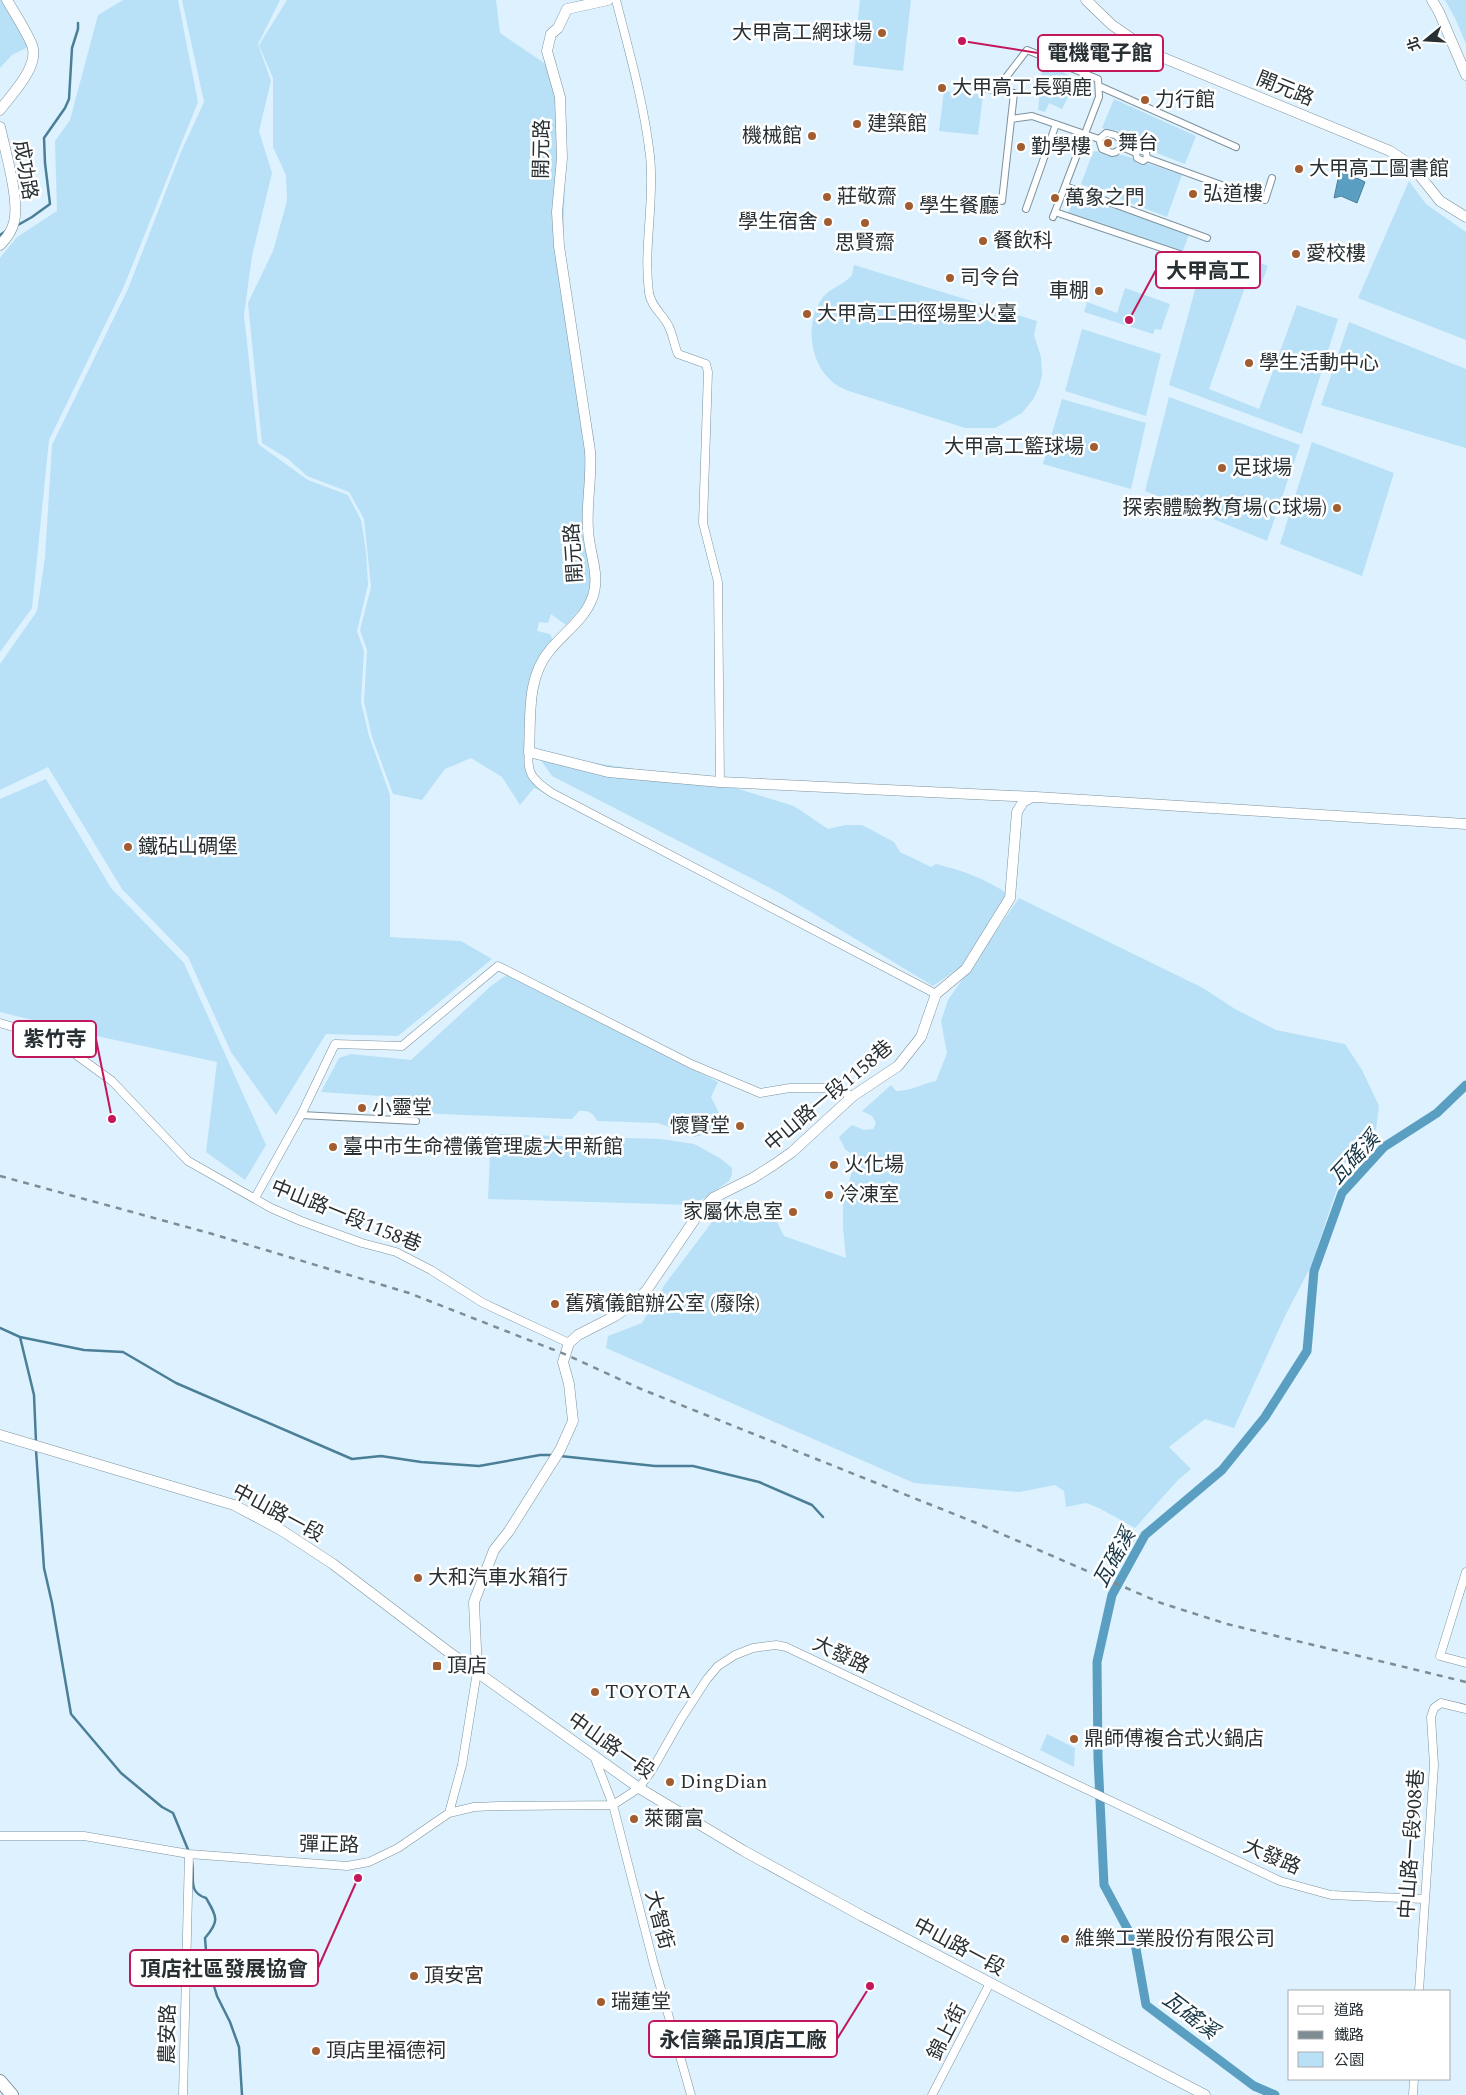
<svg xmlns="http://www.w3.org/2000/svg" width="1466" height="2095" viewBox="0 0 1466 2095" font-family="Spectral,'Noto Sans TC',serif">
  <style>
    .green { fill: #b8e0f7 }
    .water { fill: #5a9fc2; stroke: #4b7e97 }
    .lines { fill: none; stroke-linecap: round; stroke-linejoin: round }
    .stream { stroke: #4b7e97; stroke-width: 2.5 }
    .canal { stroke: #5a9fc2; stroke-width: 9 }
    .pedestrian-casing { stroke: #7e929d; stroke-width: 8 }
    .minor-casing { stroke: #7e929d; stroke-width: 9 }
    .tertiary-casing { stroke: #7e929d; stroke-width: 11 }
    .primary-casing { stroke: #7e929d; stroke-width: 14 }
    .pedestrian { stroke: #fff; stroke-width: 6 }
    .minor { stroke: #fff; stroke-width: 8 }
    .tertiary { stroke: #fff; stroke-width: 10 }
    .primary { stroke: #fff; stroke-width: 12 }
    .rail { stroke: #7e8c94; stroke-width: 2.5; stroke-dasharray: 6 6; stroke-linecap: butt }
    .poi-dot { fill: #a15d2f; stroke: #fff; stroke-width: 2 }
    .labels { text-anchor: middle; dominant-baseline: central; stroke-width: 5; stroke-linejoin: round; paint-order: stroke }
    .poi-label { font-size: 20px; fill: #283034; stroke: #fff; text-anchor: start }
    .street-label { font-size: 20px; fill: #283034; stroke: #fff }
    .water-label { font-size: 21px; font-style: italic; fill: #153544; stroke: #fff }
    .leader { fill: none; stroke: #c2185b; stroke-width: 2 }
    .callout-dot { fill: #c2185b; stroke: #fff; stroke-width: 2 }
    .callout { fill: #fff; stroke: #c2185b; stroke-width: 2 }
    .callout-label { font-size: 21px; text-anchor: middle; font-weight: bold; fill: #283034 }
  </style>
  <rect width="100%" height="100%" fill="#ddf2fe"/>
  <!-- green -->
  <path class="green" d="M0 0H5L32 45 12 55 0 68Z
    M123 0H178L198 102 124 286 49 440 32 608 0 652V258L17 237 57 211 55 141 70 120 98 15Z
    M182 0H280L258 44 271 81 259 131 272 173 252 256 244 315 258 444 308 480 348 495 361 520 366 551 368 585 357 631 364 651 361 702 369 736 390 795V937L461 941 492 959 398 1036 326 1034 276 1115 231 1052 188 957 122 889 48 767 0 790V664L37 611 45 558 52 445 128 289 181 152 204 102Z
    M287 0H496L500 33 547 65 566 140 563 252 576 343 594 438 596 465 588 525 596 572 585 603 566 625 551 614 548 623 539 622 537 631 550 634 554 643 538 666 532 769C541 789 595 817 615 828L534 788 520 805 502 777 471 758 445 769 422 800 393 794 372 737 364 702 367 650 360 630 371 587 364 519 349 492 307 476 288 459 262 443 248 303 273 251 287 201 286 175 273 147V78L259 45Z
    M860 0H911L903 71 853 65Z
    M1445 0H1466V44L1455 18Z
    M1043 61 1077 80 1062 109 1049 103 1045 112 1038 110Z
    M944 91 983 95 978 135 939 131Z
    M1114 99 1196 136 1185 164 1131 143 1117 130 1109 131 1102 128Z
    M1096 151 1108 156 1123 155 1182 175 1167 217 1081 184 1093 152Z
    M1409 181 1426 204 1466 232V340L1358 298Z
    M1076 193 1190 232 1182 253 1068 214Z
    M1257 262 1268 266 1262 282 1251 278Z
    M854 265 1037 321 1034 335 1041 357 1042 376 1039 387 1034 398 1022 413 995 428H965L849 391C844 389 839 387 835 384 809 365 804 322 823 297 830 288 844 285 851 276 853 274 853 268 854 265Z
    M1201 268 1246 284 1209 389 1259 409 1297 305 1338 319 1302 434 1169 385Z
    M1125 288 1170 304 1161 330 1155 329 1153 334 1084 312 1087 302 1117 313Z
    M1349 322 1466 369V448L1321 405Z
    M1082 329 1161 354 1146 416 1065 391Z
    M1169 397 1300 445 1267 541 1145 491Z
    M1062 399 1146 423 1131 489 1043 464Z
    M1312 442 1394 473 1362 576 1280 544Z
    M544 755 673 775 735 788 794 806 828 829 845 825H862L894 842 900 852 931 867 936 864C967 872 983 878 1010 895L966 963 933 986 778 892 552 776 542 762Z
    M46 779 111 888 184 963 266 1145 245 1180 206 1152 217 1062 106 1038 0 1012V799Z
    M1019 898 1203 988 1235 1009 1276 1030 1345 1044 1362 1070 1379 1106 1376 1130 1362 1133 1350 1150 1311 1266 1285 1316 1234 1428 1205 1419 1169 1447 1191 1469 1178 1480 1135 1528 1099 1508 1086 1503 1066 1507 1064 1491 1055 1485 1019 1492 914 1483 606 1348 608 1336 642 1323 665 1284 722 1209 736 1201 758 1211 774 1216 784 1236 846 1258 843 1228V1204L856 1157 845 1149 839 1137 852 1125 864 1130 873 1129 876 1123 872 1116 862 1111 891 1085 896 1091C910 1091 922 1084 936 1081L947 1053 941 1021 948 1000Z
    M505 976 510 977 718 1082 711 1097 719 1113 717 1130 695 1137 658 1123 597 1121C594 1113 587 1110 579 1111L572 1119 414 1113 411 1098 321 1092 339 1058 351 1054 411 1060 491 986Z
    M491 1134 661 1139 694 1144 720 1158 732 1168V1174L729 1181 694 1205 488 1199Z
    M1047 1734 1075 1748 1074 1767 1040 1750Z"/>
  <!-- water -->
  <path class="water" d="M1340 170 1365 182 1357 203 1341 196 1334 198Z"/>
  <g class="lines">
    <!-- stream -->
    <path class="stream" d="M18 225 32 217 50 204 45 163 44 138 65 108 69 99 72 48 78 29V23
      M0 235 6 231
      M0 1328 20 1337 84 1350 123 1352 176 1383 352 1459 381 1456 421 1462 479 1466 540 1455H552
      M20 1337 34 1395 36 1442
      M36 1450 44 1568 52 1603 71 1714 121 1773 162 1807 173 1813 189 1852
      M560 1456 655 1466H693L759 1482 812 1505 823 1517
      M192 1862C195 1878 187 1892 206 1898 217 1917 220 1921 205 1938L207 1963 217 1996 230 2022 239 2047 242 2095"/>
    <!-- canal -->
    <path class="canal" d="M1275 2095 1254 2086 1146 2005 1135 1943 1104 1885 1098 1758 1097 1662 1112 1595 1145 1535 1222 1470 1265 1417 1307 1351 1314 1271 1342 1193 1384 1147 1437 1113 1466 1085"/>
    <defs>
      <path id="pedestrian" d="M1099 86 1236 147
        M1011 119 1032 116 1099 139 1106 133 1115 135 1121 140 1122 147 1136 153 1137 158 1143 161 1147 158 1224 186
        M1099 139 1102 149 1112 153 1116 152 1122 147
        M1136 153 1139 150 1146 152 1147 158
        M1265 200 1272 178
        M1002 201 1014 93 988 89H997L1027 50 1098 79 1099 97 1065 186 1207 238
        M1026 209 1056 124
        M1055 212 1200 261
        M1053 217 1065 186
        M301 1115 416 1121"/>
      <path id="minor" d="M616 0C629 51 644 103 650 156 655 202 643 247 649 293 651 306 662 314 668 325 673 334 674 345 678 354L706 364 708 372 703 523 718 582 720 782
        M529 752C526 774 534 781 552 793L936 994
        M0 1023 30 1032 68 1049 112 1081 188 1161 271 1208 301 1221 362 1243 396 1252 431 1270 483 1303 569 1343
        M255 1198 301 1115 335 1044 402 1046 498 966 691 1064 760 1093 790 1088H833L853 1096
        M1466 1572 1440 1656 1466 1663
        M594 1756 613 1805 653 1961 691 2095
        M449 1813 462 1765 477 1672
        M0 1836H84L189 1854 347 1866 369 1862 398 1848 449 1813 474 1807 499 1806 613 1805 639 1788 652 1770 681 1719 707 1679 718 1666 735 1655 753 1648 776 1645 786 1647 1280 1881 1331 1895 1424 1899
        M1419 1991 1434 1765 1431 1717 1434 1708 1441 1703 1466 1709
        M183 2095 189 1854
        M932 2095 990 1983
        M1413 2095 1414 2079"/>
      <path id="tertiary" d="M608 0 567 9 558 28 551 34 547 51 560 97 562 158 557 212 559 246 590 451C592 478 586 504 588 530 589 555 602 576 591 601 583 620 563 634 550 650 526 678 531 718 529 752L608 772 720 782 1036 797 1466 824
        M1086 0 1112 25 1154 54 1390 151 1412 166 1440 201 1466 217
        M1432 0 1439 12 1466 75
        M0 110C12 94 40 66 32 45 26 30 15 14 7 0
        M0 127C5 150 20 201 14 222 12 231 6 239 0 245
        M0 1435 234 1505 281 1530 333 1564 446 1650 639 1788 744 1851 862 1916 1205 2095
        M477 1672 474 1602 494 1550 509 1531 560 1450 573 1421 569 1384 563 1362 569 1343 578 1335 615 1316 633 1304 646 1291 697 1216 713 1198 753 1178 775 1164 792 1152 853 1096 898 1066 921 1037 936 994 966 969 1010 898 1017 812 1023 802 1032 797"/>
      <path id="primary" d="M0 2081 12 2095"/>
    </defs>
    <!-- pedestrian casing -->
    <use href="#pedestrian" class="pedestrian-casing"/>
    <!-- minor casing -->
    <use href="#minor" class="minor-casing"/>
    <!-- tertiary casing -->
    <use href="#tertiary" class="tertiary-casing"/>
    <!-- primary casing -->
    <use href="#primary" class="primary-casing"/>
    <!-- pedestrian -->
    <use href="#pedestrian" class="pedestrian"/>
    <!-- minor -->
    <use href="#minor" class="minor"/>
    <!-- tertiary -->
    <use href="#tertiary" class="tertiary"/>
    <!-- primary -->
    <use href="#primary" class="primary"/>
    <!-- rail -->
    <path class="rail" d="M0 1176 209 1233 409 1293 567 1355 641 1389 974 1522 1161 1603 1227 1624 1466 1682"/>
  </g>
  <!-- markers -->
  <g class="poi-dot">
    <circle cx="882" cy="33" r="5"/>
    <circle cx="942" cy="88" r="5"/>
    <circle cx="1145" cy="100" r="5"/>
    <circle cx="857" cy="124" r="5"/>
    <circle cx="812" cy="136" r="5"/>
    <circle cx="1108" cy="143" r="5"/>
    <circle cx="1021" cy="147" r="5"/>
    <circle cx="1299" cy="169" r="5"/>
    <circle cx="1193" cy="194" r="5"/>
    <circle cx="827" cy="197" r="5"/>
    <circle cx="1055" cy="198" r="5"/>
    <circle cx="909" cy="206" r="5"/>
    <circle cx="828" cy="222" r="5"/>
    <circle cx="865" cy="223" r="5"/>
    <circle cx="983" cy="241" r="5"/>
    <circle cx="1296" cy="254" r="5"/>
    <circle cx="950" cy="278" r="5"/>
    <circle cx="1099" cy="291" r="5"/>
    <circle cx="807" cy="314" r="5"/>
    <circle cx="1249" cy="363" r="5"/>
    <circle cx="1094" cy="447" r="5"/>
    <circle cx="1222" cy="468" r="5"/>
    <circle cx="1337" cy="508" r="5"/>
    <circle cx="128" cy="847" r="5"/>
    <circle cx="362" cy="1108" r="5"/>
    <circle cx="740" cy="1126" r="5"/>
    <circle cx="333" cy="1147" r="5"/>
    <circle cx="834" cy="1165" r="5"/>
    <circle cx="829" cy="1195" r="5"/>
    <circle cx="793" cy="1212" r="5"/>
    <circle cx="555" cy="1304" r="5"/>
    <circle cx="418" cy="1578" r="5"/>
    <rect x="432" y="1661" width="10" height="10" rx="2.5"/>
    <circle cx="595" cy="1692" r="5"/>
    <circle cx="1074" cy="1739" r="5"/>
    <circle cx="670" cy="1782" r="5"/>
    <circle cx="634" cy="1819" r="5"/>
    <circle cx="1065" cy="1939" r="5"/>
    <circle cx="414" cy="1976" r="5"/>
    <circle cx="601" cy="2002" r="5"/>
    <circle cx="316" cy="2051" r="5"/>
  </g>
  <g class="labels">
    <!-- poi labels -->
    <g class="poi-label">
      <text x="872" y="33" text-anchor="end">大甲高工網球場</text>
      <text x="952" y="88">大甲高工長頸鹿</text>
      <text x="1155" y="100">力行館</text>
      <text x="867" y="124">建築館</text>
      <text x="802" y="136" text-anchor="end">機械館</text>
      <text x="1118" y="143">舞台</text>
      <text x="1031" y="147">勤學樓</text>
      <text x="1309" y="169">大甲高工圖書館</text>
      <text x="1203" y="194">弘道樓</text>
      <text x="837" y="197">莊敬齋</text>
      <text x="1065" y="198">萬象之門</text>
      <text x="919" y="206">學生餐廳</text>
      <text x="818" y="222" text-anchor="end">學生宿舍</text>
      <text x="993" y="241">餐飲科</text>
      <text x="865" y="243" text-anchor="middle">思賢齋</text>
      <text x="1306" y="254">愛校樓</text>
      <text x="960" y="278">司令台</text>
      <text x="1089" y="291" text-anchor="end">車棚</text>
      <text x="817" y="314">大甲高工田徑場聖火臺</text>
      <text x="1259" y="363">學生活動中心</text>
      <text x="1084" y="447" text-anchor="end">大甲高工籃球場</text>
      <text x="1232" y="468">足球場</text>
      <text x="1327" y="508" text-anchor="end">探索體驗教育場(C球場)</text>
      <text x="138" y="847">鐵砧山碉堡</text>
      <text x="372" y="1108">小靈堂</text>
      <text x="730" y="1126" text-anchor="end">懷賢堂</text>
      <text x="343" y="1147">臺中市生命禮儀管理處大甲新館</text>
      <text x="844" y="1165">火化場</text>
      <text x="839" y="1195">冷凍室</text>
      <text x="783" y="1212" text-anchor="end">家屬休息室</text>
      <text x="565" y="1304">舊殯儀館辦公室 (廢除)</text>
      <text x="428" y="1578">大和汽車水箱行</text>
      <text x="447" y="1666">頂店</text>
      <text x="605" y="1692">TOYOTA</text>
      <text x="1084" y="1739">鼎師傅複合式火鍋店</text>
      <text x="680" y="1782">DingDian</text>
      <text x="644" y="1819">萊爾富</text>
      <text x="1075" y="1939">維樂工業股份有限公司</text>
      <text x="424" y="1976">頂安宮</text>
      <text x="611" y="2002">瑞蓮堂</text>
      <text x="326" y="2051">頂店里福德祠</text>
    </g>
    <!-- street labels -->
    <g class="street-label">
      <text transform="translate(1285 89) rotate(22)">開元路</text>
      <text transform="translate(542 149) rotate(-89)">開元路</text>
      <text transform="translate(25 170) rotate(80)">成功路</text>
      <text transform="translate(574 553) rotate(-94)">開元路</text>
      <text transform="translate(829 1096) rotate(-40)">中山路一段1158巷</text>
      <text transform="translate(346 1216) rotate(22)">中山路一段1158巷</text>
      <text transform="translate(278 1513) rotate(28)">中山路一段</text>
      <text transform="translate(841 1655) rotate(25)">大發路</text>
      <text transform="translate(611 1746) rotate(35)">中山路一段</text>
      <text transform="translate(1412 1844) rotate(-86)">中山路一段908巷</text>
      <text transform="translate(329 1845) rotate(1)">彈正路</text>
      <text transform="translate(1272 1857) rotate(23)">大發路</text>
      <text transform="translate(659 1920) rotate(75)">大智街</text>
      <text transform="translate(959 1947) rotate(28)">中山路一段</text>
      <text transform="translate(947 2032) rotate(-63)">錦上街</text>
      <text transform="translate(168 2034) rotate(-89)">農安路</text>
    </g>
    <!-- water labels -->
    <g class="water-label">
      <text transform="translate(1355 1158) rotate(-47)">瓦磘溪</text>
      <text transform="translate(1115 1558) rotate(-61)">瓦磘溪</text>
      <text transform="translate(1190 2016) rotate(37)">瓦磘溪</text>
    </g>
  </g>
  <!-- callouts -->
  <path class="leader" d="M962 41L1038 53M1129 320L1156 270M112 1119L96 1039M358 1878L318 1968M870 1986L837 2039"/>
  <g class="callout-dot">
    <circle cx="962" cy="41" r="5"/>
    <circle cx="1129" cy="320" r="5"/>
    <circle cx="112" cy="1119" r="5"/>
    <circle cx="358" cy="1878" r="5"/>
    <circle cx="870" cy="1986" r="5"/>
  </g>
  <g class="callout">
    <rect x="1038" y="35" width="125" height="36" rx="5"/>
    <rect x="1156" y="252" width="104" height="36" rx="5"/>
    <rect x="13" y="1021" width="83" height="36" rx="5"/>
    <rect x="130" y="1950" width="188" height="36" rx="5"/>
    <rect x="649" y="2021" width="188" height="36" rx="5"/>
  </g>
  <g class="callout-label">
    <text x="1100" y="60">電機電子館</text>
    <text x="1208" y="278">大甲高工</text>
    <text x="55" y="1046">紫竹寺</text>
    <text x="224" y="1976">頂店社區發展協會</text>
    <text x="743" y="2047">永信藥品頂店工廠</text>
  </g>
  <!-- legend -->
  <rect x="1288" y="1990" width="162" height="90" fill="#ffffff" stroke="#a9acae"/>
  <rect x="1298" y="2006" width="25" height="8" fill="#ffffff" stroke="#a9acae"/>
  <text x="1334" y="2015" font-size="15" fill="#283034">道路</text>
  <rect x="1298" y="2031" width="25" height="8" fill="#7e8c94" stroke="#a9acae"/>
  <text x="1334" y="2040" font-size="15" fill="#283034">鐵路</text>
  <rect x="1298" y="2052" width="25" height="15" fill="#b8e0f7" stroke="#a9acae"/>
  <text x="1334" y="2065" font-size="15" fill="#283034">公園</text>
  <!-- north arrow -->
  <g transform="translate(1426 40) rotate(252)" stroke="#ffffff" stroke-width="4" paint-order="stroke">
  <path d="M0-4L9 19L0 12L-9 19Z" fill="#283034"/>
  <text y="-8" font-size="14" font-weight="bold" text-anchor="middle" fill="#283034">北</text>
  </g>
</svg>
